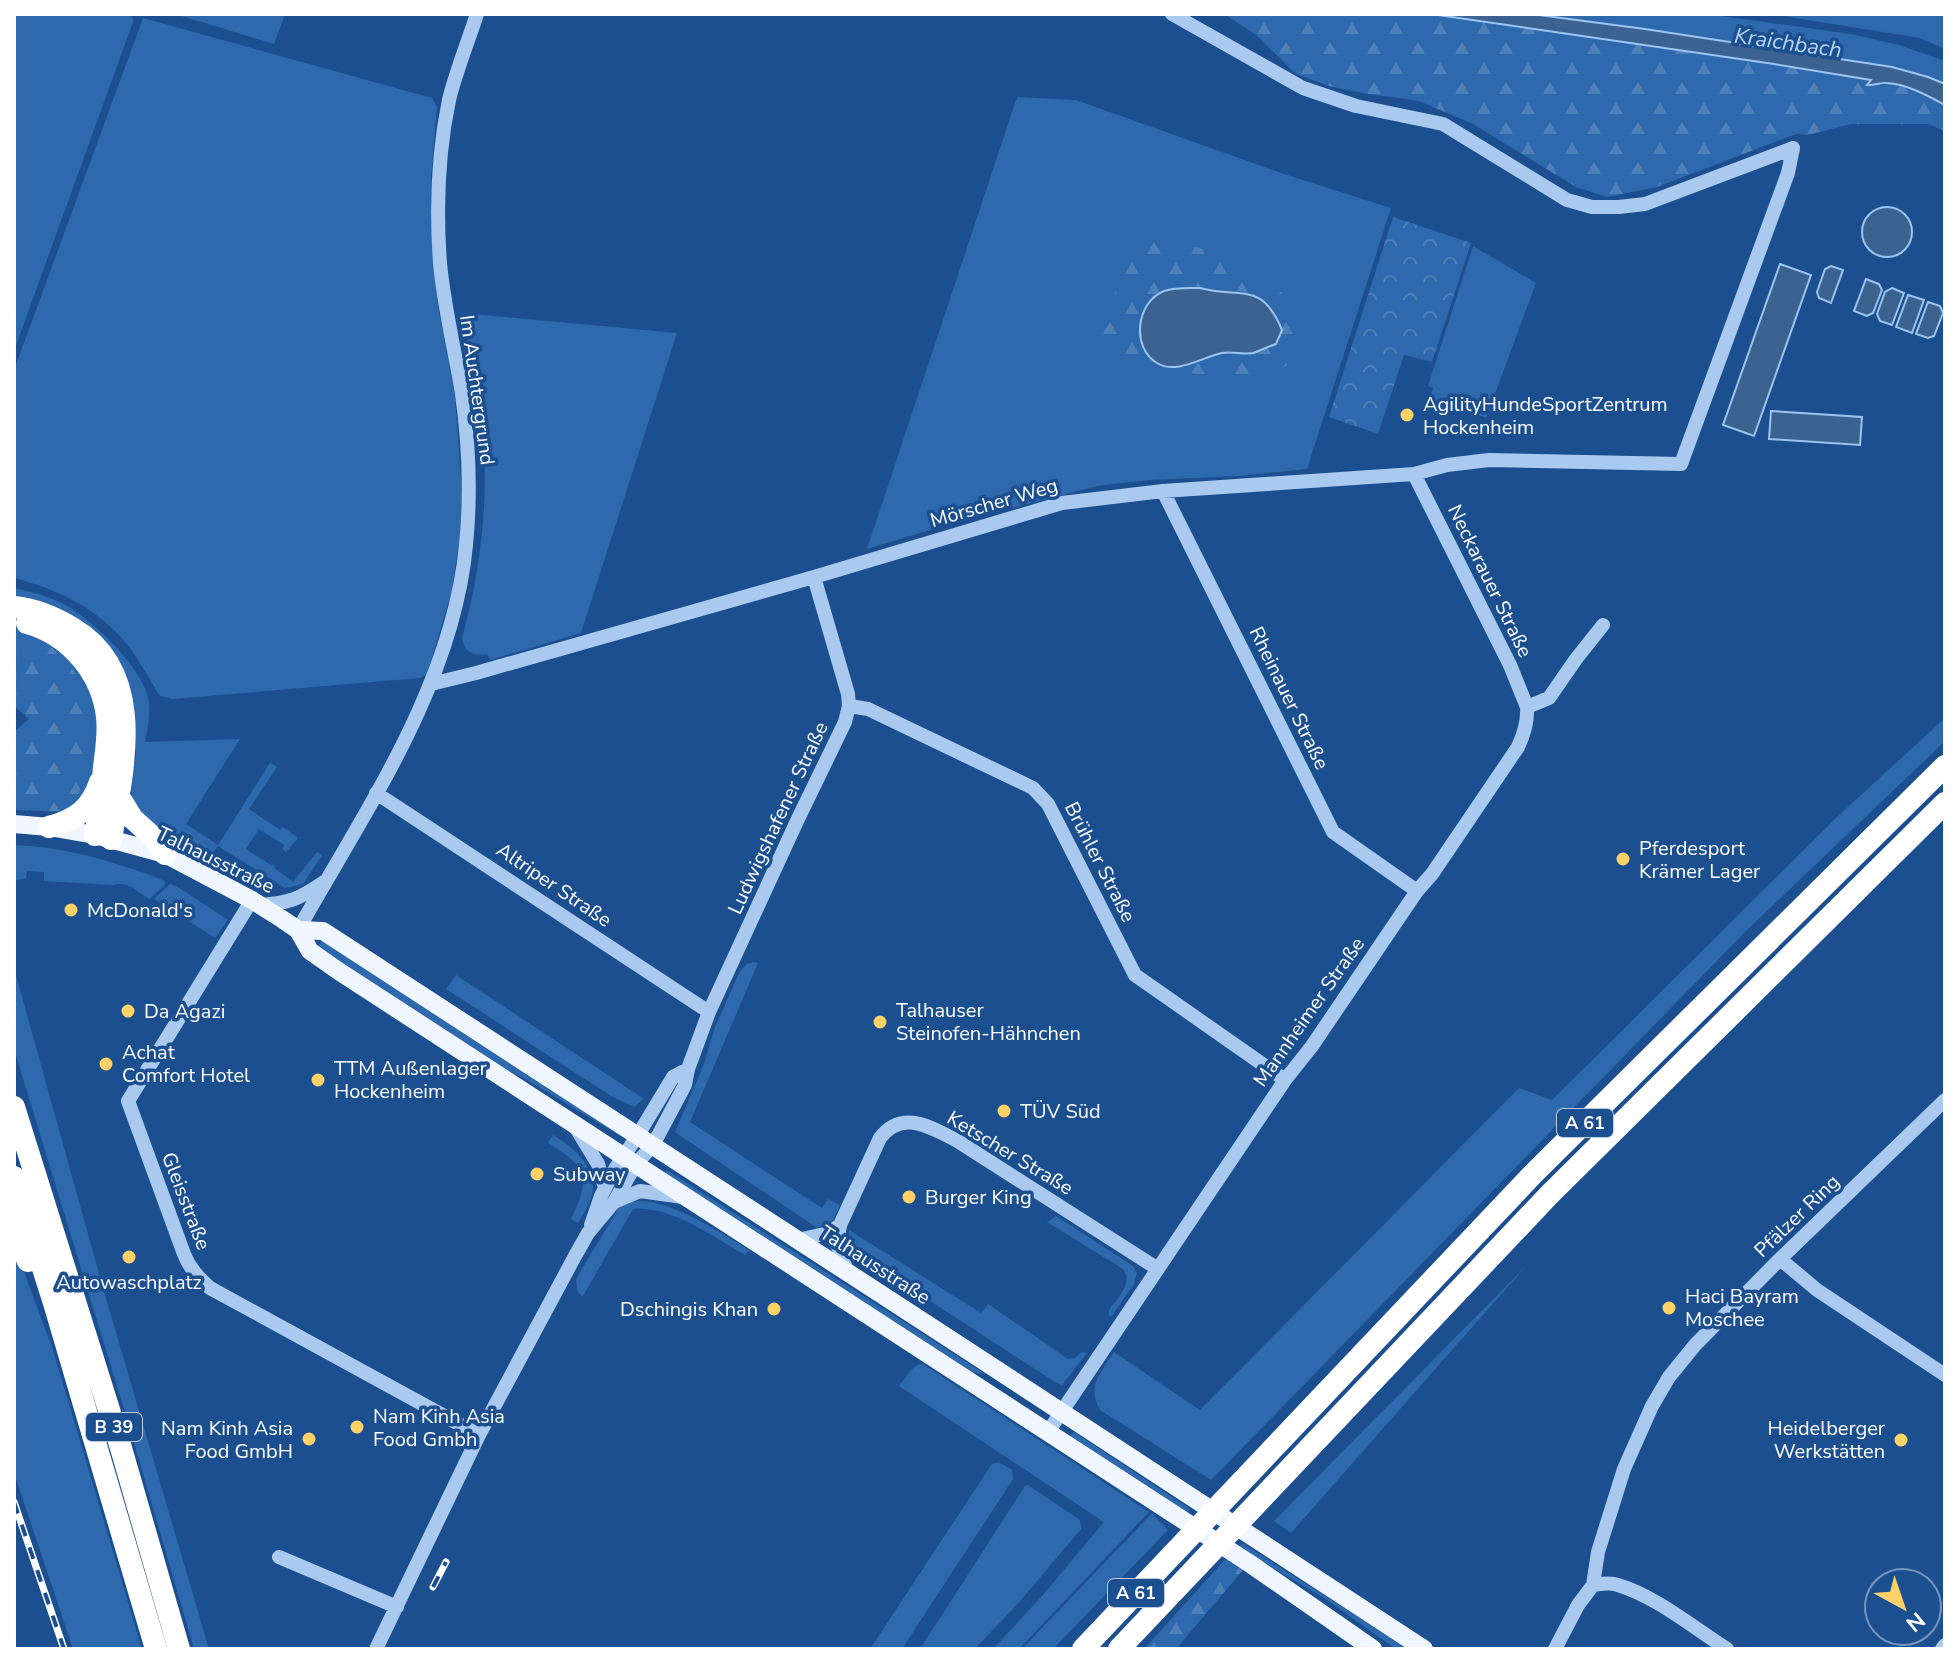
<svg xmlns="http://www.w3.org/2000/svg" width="1959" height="1663" viewBox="0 0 1959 1663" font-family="'Nunito Sans',sans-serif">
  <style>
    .green { fill: #2e69ad }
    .forest { fill: url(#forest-firs) }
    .park { fill: url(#park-crowns) }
    .water { fill: #3c6290; stroke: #9cc4f0; stroke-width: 2 }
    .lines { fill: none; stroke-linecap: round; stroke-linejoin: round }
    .minor { stroke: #a9c9ee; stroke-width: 14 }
    .major { stroke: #f0f6ff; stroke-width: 18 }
    .highway { stroke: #fff; stroke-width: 22 }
    .rail-casing { stroke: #fff; stroke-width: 7 }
    .rail { stroke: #1b4f8f; stroke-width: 4; stroke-dasharray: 12; stroke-linecap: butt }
    .poi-dot { fill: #ffd166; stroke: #1b4f8f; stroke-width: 3 }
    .labels { text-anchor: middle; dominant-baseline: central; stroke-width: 7; stroke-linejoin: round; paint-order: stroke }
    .shield { fill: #1b4f8f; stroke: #bbcadd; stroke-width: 2 }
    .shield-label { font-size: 18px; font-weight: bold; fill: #fff }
    .street-label { font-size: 20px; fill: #fff; stroke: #1b4f8f }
    .poi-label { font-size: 20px; fill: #fff; stroke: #1b4f8f; text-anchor: start }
    .water-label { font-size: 22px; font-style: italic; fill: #b5d3f5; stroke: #1b4f8f }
  </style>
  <defs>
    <pattern id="forest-firs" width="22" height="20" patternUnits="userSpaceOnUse" patternTransform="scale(2)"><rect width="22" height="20" fill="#2e69ad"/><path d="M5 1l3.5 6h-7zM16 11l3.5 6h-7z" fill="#4d80b9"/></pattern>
    <pattern id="park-crowns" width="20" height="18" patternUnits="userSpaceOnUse" patternTransform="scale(2)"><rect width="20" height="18" fill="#2e69ad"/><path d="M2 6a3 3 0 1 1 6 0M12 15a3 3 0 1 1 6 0" fill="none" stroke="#4d80b9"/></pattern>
  </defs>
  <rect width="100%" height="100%" fill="#1b4f8f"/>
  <!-- green -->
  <path class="green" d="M17 14H132L133 22 14 351V23Z
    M175 14H285L274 44Z
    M1531 14H1707L1851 34 1899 45 1945 61V84L1928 77 1892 67 1645 29Z
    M1771 14H1945V49L1920 38Z
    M143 18 432 98 437 107 431 177 432 254 439 312 455 397 462 494 460 538 451 594 430 664 426 675 420 678 173 699 160 696C149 678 133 649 118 634 88 603 54 589 14 578V370Z
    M1017 97 1076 100 1281 173 1391 208 1307 469 1239 476 1149 480 1097 486 950 524 867 549Z
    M1473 246 1536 283 1486 418 1430 398 1433 388 1428 386Z
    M462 313 677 333 581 633 490 660 487 654C475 657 464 652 462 638 480 574 490 496 482 429 478 390 469 351 462 313Z
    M14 588C29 591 48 596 62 603 91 618 136 662 147 693 152 709 148 726 145 742L240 739 186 824 218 845 270 763 277 767 249 809 280 830 283 827 298 838 286 852 283 849 284 845 259 829 246 849 271 865 272 864 275 866 274 868 293 882 317 852 322 855 303 884 285 888 218 846 212 854 155 829 134 803 130 786 136 755 135 713 128 685 14 602Z
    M14 628 30 630 53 640 95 693 100 736 89 790 70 812 89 772 92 717 87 692 22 649 19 683 14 688Z
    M1945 718V741L1745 932 1211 1480 1100 1410C1086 1388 1101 1371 1114 1352L1200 1410 1519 1088 1552 1100 1838 816Z
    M14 845C65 847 118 862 165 881V885L149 899C137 892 128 880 113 885L44 881V872L27 871 26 878 14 881Z
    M170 884 176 886 228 920 215 938 154 899Z
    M322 940 619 1133 624 1138 525 1079 479 1056 316 949Z
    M754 962 758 963 690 1122 822 1208 828 1199 840 1205 833 1220 817 1228 675 1132 704 1064 715 1027 740 971 747 964Z
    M14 968 105 1295 209 1649H194L128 1422 14 1049Z
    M456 975 644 1099 634 1107 611 1096 446 989Z
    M553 1135C573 1147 598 1167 592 1194 590 1205 583 1214 578 1223L571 1219C591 1179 587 1166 548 1143Z
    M667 1170 985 1374 971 1372 664 1174Z
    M635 1201C671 1199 718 1231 749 1250L745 1255C714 1237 670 1205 633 1209L583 1296H581L577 1290 576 1279 618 1209 623 1205Z
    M1056 1216 1124 1260 1133 1266 1137 1273 1134 1284 1111 1317 1109 1315V1310C1117 1298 1134 1283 1123 1269L1047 1222Z
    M849 1230 981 1313 988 1304 1068 1359 1075 1358 1082 1352 1087 1353 1062 1385 1055 1382 848 1248Z
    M14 1245 52 1347 142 1649H73L14 1473Z
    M1526 1266 1291 1533 1274 1521Z
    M919 1364H923L1149 1512 1019 1649H993L1042 1596 1104 1522 899 1386 911 1370Z
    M1074 1432 1190 1509 1185 1514 1070 1436Z
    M999 1462 1012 1470 1013 1479 902 1649H870L992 1464Z
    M1028 1485 1080 1520 1081 1529 1021 1600 975 1649H920L1025 1486Z
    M1152 1513 1168 1530 1053 1649H1022Z
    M1242 1543 1408 1649H1396L1324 1598 1238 1548Z"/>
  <!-- forest -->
  <path class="forest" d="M1224 14H1431L1774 64 1873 80 1868 85C1875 85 1881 83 1888 83 1908 86 1928 96 1945 105V131L1928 124H1851L1808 135 1796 134 1657 187 1607 197 1576 187 1473 124 1419 101 1362 93 1329 86 1296 74 1256 35Z
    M1146 229C1191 246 1248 261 1283 294 1288 299 1304 316 1306 322 1308 326 1306 330 1307 334 1308 368 1263 376 1236 377 1213 378 1186 373 1164 367L1176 368 1197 364 1224 354H1252L1276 344 1282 331C1275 314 1265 295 1245 292 1237 290 1228 292 1220 291 1214 291 1208 288 1202 287 1191 286 1175 287 1164 290 1158 293 1154 298 1150 302 1132 322 1139 346 1155 363L1090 344Z
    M37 643 52 648 74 671 87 692 92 717 89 772 70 812 14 810V732L29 719 14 706V688L19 683 22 649Z
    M1232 1552 1249 1563 1176 1649H1144Z"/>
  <!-- park -->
  <path class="park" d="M1393 217 1471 243 1432 362 1404 355 1378 434 1329 417Z"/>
  <!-- water -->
  <path class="water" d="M1431 14H1531L1645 29 1892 67 1928 77 1945 84V105C1928 96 1907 84 1887 83 1880 82 1874 86 1867 85L1871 80 1774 64Z
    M1862 232a25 25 0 1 1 50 0a25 25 0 1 1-50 0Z
    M1780 264 1811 275 1754 436 1723 425Z
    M1831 266 1843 270 1831 303 1819 298 1817 292 1825 269Z
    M1866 279 1879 284 1882 290 1873 313 1867 316 1854 311Z
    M1200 288C1241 299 1261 280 1282 330L1276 344C1269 346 1260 351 1253 353 1243 355 1232 351 1222 353 1203 357 1176 375 1157 363 1131 348 1136 302 1164 291 1175 287 1189 288 1200 288Z
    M1892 288 1904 293 1892 325 1880 321 1877 314 1885 292Z
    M1908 295 1924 300 1912 333 1896 327Z
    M1928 302 1940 306 1943 313 1934 336 1928 338 1916 334Z
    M1771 411 1862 417 1860 445 1769 439Z"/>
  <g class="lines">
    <!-- minor -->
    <path class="minor" d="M1172 14 1303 88 1356 106 1443 124 1567 200 1592 207H1619L1645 204 1793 148
      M1414 474 1510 665 1527 707
      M1163 491 1333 832 1417 891
      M431 684 476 673 814 577 1062 503 1163 491 1414 474 1447 465 1489 460 1681 464 1788 173 1793 148
      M849 706 868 709 1033 788 1048 804 1135 975 1285 1080
      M376 793 709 1012
      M252 900 128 1101 184 1254C190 1269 198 1277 210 1288L479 1435
      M260 905C290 903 299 899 324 882
      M298 930C365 811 453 685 466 545 471 495 469 444 462 394 455 351 444 307 440 263 436 209 438 153 449 100 456 71 468 42 477 14
      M576 1128 598 1164 605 1188
      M614 1202 640 1191 683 1197
      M591 1225 601 1196 615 1169 638 1135 673 1077 688 1069
      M797 1240 829 1233 840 1225
      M1780 1259 1817 1290 1945 1375
      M847 1271 837 1244 840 1225 880 1138C902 1109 930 1127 956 1140L1158 1269
      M1048 1432 1285 1080 1312 1046 1417 891 1432 874 1518 747C1524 734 1528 721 1527 707L1549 698 1576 659 1603 625
      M279 1557 397 1607
      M1593 1585 1598 1552 1624 1469 1652 1406 1669 1377 1695 1345 1780 1259 1945 1100
      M376 1649 479 1435 575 1256 588 1233 614 1202 636 1164 653 1145 685 1085 688 1069 709 1012 797 821 845 722 849 706 848 694 814 577
      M1555 1649 1578 1605 1593 1585C1602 1584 1609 1582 1618 1585 1657 1597 1692 1627 1727 1649
      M1942 1649 1945 1645"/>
    <!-- major -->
    <path class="major" d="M14 824 49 827 95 835 165 854 252 900 282 919 298 930 310 951 337 970 1249 1563 1373 1649
      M298 930 323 931C691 1168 1057 1410 1424 1649"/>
    <!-- highway -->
    <path class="highway" d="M14 607C35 609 54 617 72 628 148 673 123 769 111 839
      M27 623C70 635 102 673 107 717 109 734 106 751 104 767 102 791 100 812 95 835
      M118 795 132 818 155 839 165 854
      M49 827C76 820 91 809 100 782
      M14 1107 121 1448 179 1649
      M14 1177 54 1303 156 1649
      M14 1229 28 1261
      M1083 1649 1533 1174 1945 766
      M1119 1649 1549 1195 1945 803"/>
    <defs>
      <path id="rail" d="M14 1502 64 1649
        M433 1587 446 1562"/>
    </defs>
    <!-- rail casing -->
    <use href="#rail" class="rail-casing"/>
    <!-- rail -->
    <use href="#rail" class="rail"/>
  </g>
  <!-- markers -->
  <g class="poi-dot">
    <circle cx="1407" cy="415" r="8"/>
    <circle cx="1623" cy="859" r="8"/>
    <circle cx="71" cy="910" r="8"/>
    <circle cx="128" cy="1011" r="8"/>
    <circle cx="880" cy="1022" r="8"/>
    <circle cx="106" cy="1064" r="8"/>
    <circle cx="318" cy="1080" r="8"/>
    <circle cx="1004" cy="1111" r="8"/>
    <circle cx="537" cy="1174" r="8"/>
    <circle cx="909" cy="1197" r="8"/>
    <circle cx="129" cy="1257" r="8"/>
    <circle cx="1669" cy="1308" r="8"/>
    <circle cx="774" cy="1309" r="8"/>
    <circle cx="357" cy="1427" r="8"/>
    <circle cx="309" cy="1439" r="8"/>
    <circle cx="1901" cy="1440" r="8"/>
  </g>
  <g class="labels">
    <!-- shield labels -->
    <g class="shield">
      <rect x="1557" y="1109" width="56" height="28" rx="6"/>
      <rect x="86" y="1413" width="56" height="28" rx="6"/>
      <rect x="1108" y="1579" width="56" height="28" rx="6"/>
    </g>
    <g class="shield-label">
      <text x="1585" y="1123">A 61</text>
      <text x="114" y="1427">B 39</text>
      <text x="1136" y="1593">A 61</text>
    </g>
    <!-- street labels -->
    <g class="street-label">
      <text transform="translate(477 390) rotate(82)">Im Auchtergrund</text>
      <text transform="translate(994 503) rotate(-16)">Mörscher Weg</text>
      <text transform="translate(1490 581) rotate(64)">Neckarauer Straße</text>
      <text transform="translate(1289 698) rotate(64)">Rheinauer Straße</text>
      <text transform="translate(778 818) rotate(-65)">Ludwigshafener Straße</text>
      <text transform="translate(216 860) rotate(26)">Talhausstraße</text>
      <text transform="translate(1100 862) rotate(63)">Brühler Straße</text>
      <text transform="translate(554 885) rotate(34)">Altriper Straße</text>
      <text transform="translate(1309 1012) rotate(-55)">Mannheimer Straße</text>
      <text transform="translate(1010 1153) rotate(31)">Ketscher Straße</text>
      <text transform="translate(186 1201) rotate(69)">Gleisstraße</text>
      <text transform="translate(1797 1216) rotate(-44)">Pfälzer Ring</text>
      <text transform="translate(875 1265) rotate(33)">Talhausstraße</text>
    </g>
    <!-- poi labels -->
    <g class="poi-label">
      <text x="1423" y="404">AgilityHundeSportZentrum<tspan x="1423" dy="23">Hockenheim</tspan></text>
      <text x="1639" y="848">Pferdesport<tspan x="1639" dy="23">Krämer Lager</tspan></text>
      <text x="87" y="910">McDonald's</text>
      <text x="896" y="1010">Talhauser<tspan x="896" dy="23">Steinofen-Hähnchen</tspan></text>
      <text x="144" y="1011">Da Agazi</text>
      <text x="122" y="1052">Achat<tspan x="122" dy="23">Comfort Hotel</tspan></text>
      <text x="334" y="1068">TTM Außenlager<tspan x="334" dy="23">Hockenheim</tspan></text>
      <text x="1020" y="1111">TÜV Süd</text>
      <text x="553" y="1174">Subway</text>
      <text x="925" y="1197">Burger King</text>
      <text x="129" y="1282" text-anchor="middle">Autowaschplatz</text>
      <text x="1685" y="1296">Haci Bayram<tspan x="1685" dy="23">Moschee</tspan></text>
      <text x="758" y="1309" text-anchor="end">Dschingis Khan</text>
      <text x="373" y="1416">Nam Kinh Asia<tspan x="373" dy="23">Food Gmbh</tspan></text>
      <text x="293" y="1428" text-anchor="end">Nam Kinh Asia<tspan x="293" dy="23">Food GmbH</tspan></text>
      <text x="1885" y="1428" text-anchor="end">Heidelberger<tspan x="1885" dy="23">Werkstätten</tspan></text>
    </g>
    <!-- water labels -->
    <g class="water-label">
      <text transform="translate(1788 43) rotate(8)">Kraichbach</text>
    </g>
  </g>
  <!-- border -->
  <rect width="1959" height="1663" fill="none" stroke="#ffffff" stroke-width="32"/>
  <!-- north arrow -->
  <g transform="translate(1903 1607) rotate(140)"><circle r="38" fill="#1b4f8f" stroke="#7695bc" stroke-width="2"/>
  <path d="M0-6L14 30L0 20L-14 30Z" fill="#ffd166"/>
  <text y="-12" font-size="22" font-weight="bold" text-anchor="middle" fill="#ffffff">N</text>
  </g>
</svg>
